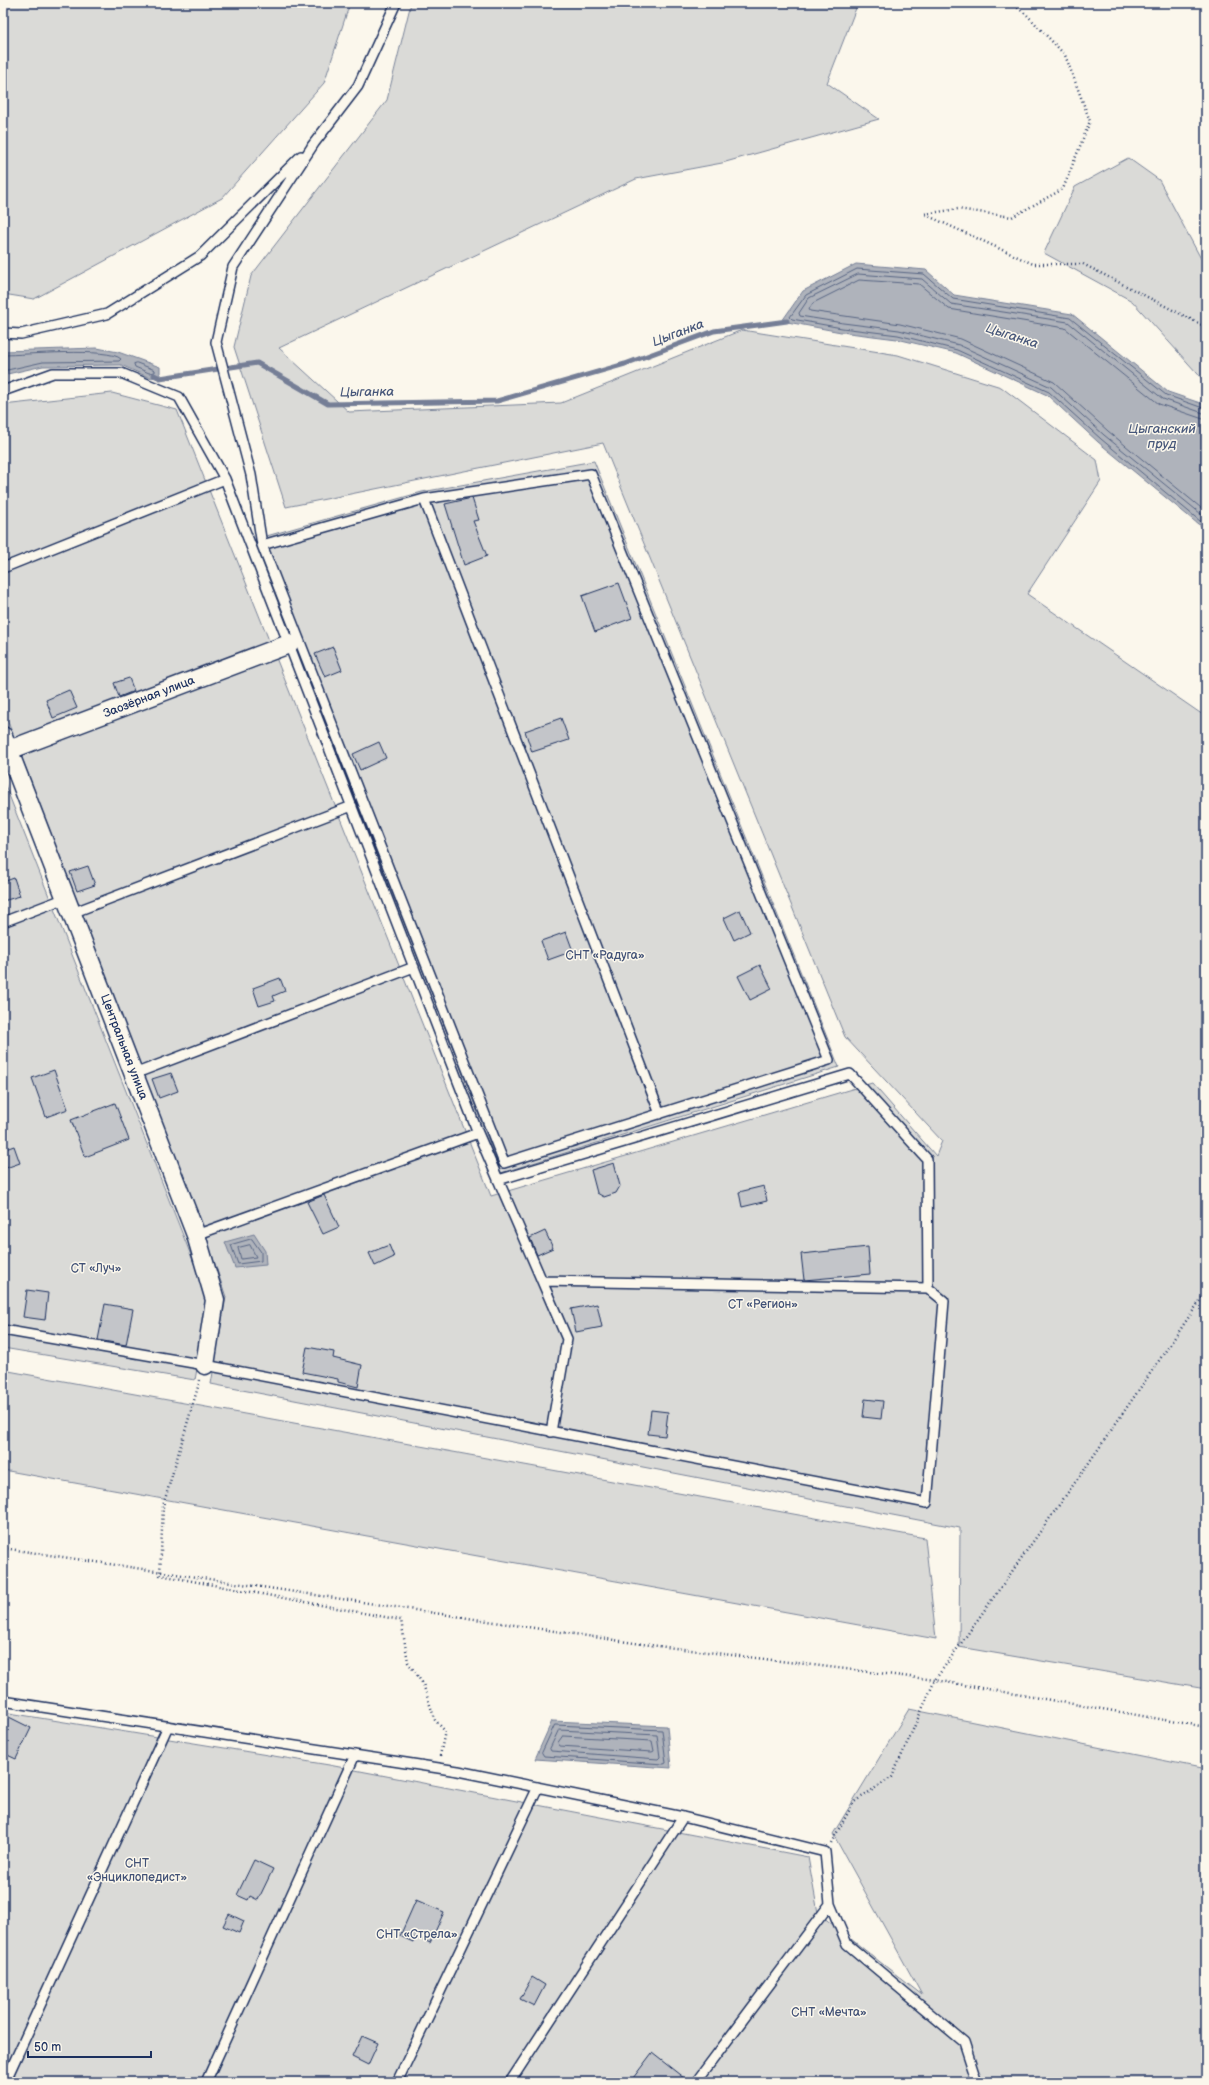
<svg xmlns="http://www.w3.org/2000/svg" width="1209" height="2085" viewBox="0 0 1209 2085" font-family="'Balsamiq Sans',sans-serif">
  <style>
    .green { fill: #dadad7; stroke: #7a849a }
    .water { fill: #afb3bb; stroke: #747e96 }
    .lines { fill: none; stroke-linecap: round; stroke-linejoin: round }
    .shore { stroke: #566483; stroke-width: 1 }
    .stream { stroke: #747e96; stroke-width: 5 }
    .building { fill: #c3c5c9; stroke: #1b2f5e }
    .service-casing { stroke: #1b2f5e; stroke-width: 12 }
    .minor-casing { stroke: #1b2f5e; stroke-width: 21 }
    .path { stroke: #1b2f5e; stroke-width: 2.5; stroke-dasharray: 1 3; stroke-linecap: butt }
    .service { stroke: #fbf7ec; stroke-width: 9 }
    .minor { stroke: #fbf7ec; stroke-width: 18 }
    .labels { text-anchor: middle; dominant-baseline: central; stroke-width: 3; stroke-linejoin: round; paint-order: stroke }
    .street-label { font-size: 12px; fill: #1b2f5e; stroke: #fbf7ec }
    .park-label { font-size: 12px; fill: #415176; stroke: #fbf7ec }
    .water-label { font-size: 13px; font-style: italic; fill: #47577a; stroke: #fbf7ec }
  </style>
  <rect width="100%" height="100%" fill="#fbf7ec"/>
  <filter id="ink" filterUnits="userSpaceOnUse"><feTurbulence type="fractalNoise" baseFrequency=".025" numOctaves="2"/><feDisplacementMap in="SourceGraphic" scale="8" xChannelSelector="R" yChannelSelector="G"/><feConvolveMatrix kernelMatrix="1 2 1 2 8 2 1 2 1" color-interpolation-filters="sRGB"/></filter>
  <g filter="url(#ink)">
    <!-- green -->
    <path class="green" d="M3 3H350L324 83 222 198 34 299 3 294Z
      M411 3H858L827 83 879 119 722 163 636 179 279 348 349 412 561 403 742 330 898 355 1001 387 1097 460 1101 481 1027 594 1206 717V1689L959 1647 960 1528 211 1384 226 1297 201 1222 3 709V405L112 393 177 410 491 1196 872 1083 936 1156 942 1141 845 1037 603 443 286 507 234 347 251 276 387 100Z
      M1128 158 1159 180 1206 268V383L1132 301 1044 253 1075 187Z
      M594 461 839 1067 501 1173 256 539 422 492Z
      M3 780 209 1301 195 1380 3 1348Z
      M3 1370 925 1538 936 1639 3 1470Z
      M909 1709 1206 1769V2082H3V1712L329 1765 808 1857 818 1913 922 1995 833 1834Z"/>
    <!-- water -->
    <path class="water" d="M856 264 926 270 954 295 1072 314 1168 392 1206 405V528L1198 524 1098 442 1047 395 956 353 897 339 841 332 782 321 803 291Z
      M97 348 118 352 160 367V378L148 377 121 365 43 366 3 375V351Z
      M254 1234 265 1251 266 1265 235 1268 225 1242Z
      M552 1721 667 1726 671 1768 535 1759Z"/>
    <g class="lines">
      <!-- shore -->
      <path class="shore" d="M3 355C24 355 109 347 121 359L119 361 43 362 3 371
        M137 363 155 370V372L149 373 135 367 134 364Z
        M1206 409 1166 395 1070 318 953 299 924 274 857 269 806 295 790 317 792 319 842 328 898 335 957 350 1049 392 1101 439 1200 521 1206 524
        M1206 414 1163 399 1068 322 951 304 922 279 858 274 809 298 799 313 800 316 843 323 899 330 959 345 1051 387 1104 435 1206 518
        M1206 420 1159 404 1065 328 949 309 919 284 859 280 813 303 809 309 810 311 900 324 961 339 1054 382 1108 431 1206 512
        M252 1239 261 1252V1261L238 1264 231 1245Z
        M250 1245 256 1257 241 1259 238 1248Z
        M555 1725 662 1730 666 1763 664 1764 544 1756 542 1753Z
        M559 1730 657 1735 660 1757 658 1759 551 1751 550 1749Z
        M563 1736 652 1741 654 1751 652 1752 560 1746 558 1743Z"/>
      <!-- stream -->
      <path class="stream" d="M154 375 160 378 257 363 328 404 497 401 625 364 714 331 787 321"/>
    </g>
    <!-- building -->
    <path class="building" d="M472 498 479 520 473 521 487 556 464 565 445 504Z
      M619 583 632 618 595 632 582 596Z
      M333 647 342 670 325 677 315 654Z
      M129 678 134 691 119 697 114 683Z
      M69 690 77 708 53 718 46 700Z
      M561 718 569 740 532 752 525 731Z
      M379 742 386 758 360 770 353 754Z
      M88 866 95 885 77 891 70 872Z
      M14 878 20 896 3 901V882Z
      M740 910 750 932 734 940 724 918Z
      M566 932 573 951 548 960 541 941Z
      M760 965 772 989 750 1000 738 976Z
      M280 978 285 991 273 996 275 1001 259 1006 253 988Z
      M54 1070 68 1109 46 1117 32 1078Z
      M171 1073 178 1091 159 1098 152 1079Z
      M115 1103 129 1140 85 1157 71 1120Z
      M14 1146 20 1163 3 1169V1150Z
      M614 1163 620 1186 616 1193 604 1197 597 1193 591 1170Z
      M764 1186 767 1201 742 1207 739 1192Z
      M324 1195 339 1227 323 1234 307 1202Z
      M545 1231 553 1248 537 1255 530 1238Z
      M389 1245 394 1257 375 1266 369 1253Z
      M868 1247 870 1274 804 1280 801 1254Z
      M27 1290 48 1293 45 1320 23 1317Z
      M105 1304 133 1309 126 1345 98 1340Z
      M597 1304 602 1327 576 1332 571 1309Z
      M307 1347 334 1352 333 1358 362 1365 358 1387 338 1382V1379L302 1372Z
      M865 1399 883 1401 881 1419 863 1417Z
      M651 1410 668 1412 665 1436 648 1434Z
      M3 1714 31 1728 16 1759 3 1753Z
      M254 1860 273 1869 258 1900 250 1896 248 1900 237 1895Z
      M416 1900 444 1912 430 1943 416 1936 413 1942 400 1936Z
      M229 1914 244 1921 239 1933 223 1926Z
      M532 1977 545 1985 534 2006 520 1999Z
      M362 2036 378 2043 368 2065 352 2057Z
      M652 2053 689 2082H630Z"/>
    <g class="lines">
      <defs>
        <path id="service" d="M312 146 358 86 396 3
          M3 333 21 334 107 314 200 256 301 156
          M3 391 53 373H121L179 397 225 479 478 1133
          M424 499 660 1114
          M262 545 424 499 591 474 829 1060 504 1163 262 545 251 475 216 342 233 267 315 142
          M3 568 225 479
          M72 913 352 806
          M3 922 66 898
          M134 1074 414 967
          M498 1180 850 1074 927 1159 928 1288
          M196 1235 478 1133 567 1339 551 1432
          M3 1330 205 1365 927 1503 944 1301 928 1288 542 1281
          M3 1701 458 1771 683 1817 825 1852 830 1904 847 1944 964 2042 977 2082
          M5 2082 168 1726
          M206 2082 355 1755
          M397 2082 538 1787
          M510 2082 683 1817
          M696 2082 830 1904"/>
        <path id="minor" d="M3 736 196 1235 215 1300 205 1365
          M9 750 289 644"/>
      </defs>
      <!-- service casing -->
      <use href="#service" class="service-casing"/>
      <!-- minor casing -->
      <use href="#minor" class="minor-casing"/>
      <!-- path -->
      <path class="path" d="M1011 3 1026 14 1065 55 1090 121 1063 189 1012 217 958 209 924 214 1033 264H1083L1206 327
        M200 1380 163 1506 160 1575 401 1620 408 1662 423 1684 435 1720 445 1731 440 1756
        M3 1548 634 1643 935 1680 1206 1727
        M831 1843 854 1802 892 1777 935 1680 1086 1467 1206 1292"/>
      <!-- service -->
      <use href="#service" class="service"/>
      <!-- minor -->
      <use href="#minor" class="minor"/>
    </g>
  </g>
  <g class="labels">
    <!-- street labels -->
    <g class="street-label">
      <text transform="translate(149 697) rotate(-21)">Заозёрная улица</text>
      <text transform="translate(124 1047) rotate(69)">Центральная улица</text>
    </g>
    <!-- park labels -->
    <g class="park-label">
      <text x="605" y="955">СНТ «Радуга»</text>
      <text x="96" y="1268">СТ «Луч»</text>
      <text x="763" y="1304">СТ «Регион»</text>
      <text x="137" y="1863">СНТ<tspan x="137" dy="14">«Энциклопедист»</tspan></text>
      <text x="417" y="1934">СНТ «Стрела»</text>
      <text x="829" y="2012">СНТ «Мечта»</text>
    </g>
    <!-- water labels -->
    <g class="water-label">
      <text transform="translate(678 333) rotate(-21)">Цыганка</text>
      <text transform="translate(1012 336) rotate(18)">Цыганка</text>
      <text transform="translate(367 392) rotate(-1)">Цыганка</text>
      <text x="1162" y="429">Цыганский<tspan x="1162" dy="15">пруд</tspan></text>
    </g>
  </g>
  <!-- margin -->
  <rect width="1209" height="2085" fill="none" stroke="#fbf7ec" stroke-width="16"/>
  <rect x="8" y="8" width="1193" height="2069" fill="none" stroke="#1b2f5e" stroke-width="1.5" filter="url(#ink)"/>
  <!-- scale -->
  <path d="M28 2051v6h123v-6" fill="none" stroke="#1b2f5e" stroke-width="2"/>
  <text x="34" y="2051" font-size="12" fill="#1b2f5e" stroke="#fbf7ec" stroke-width="3" paint-order="stroke">50 m</text>
</svg>
